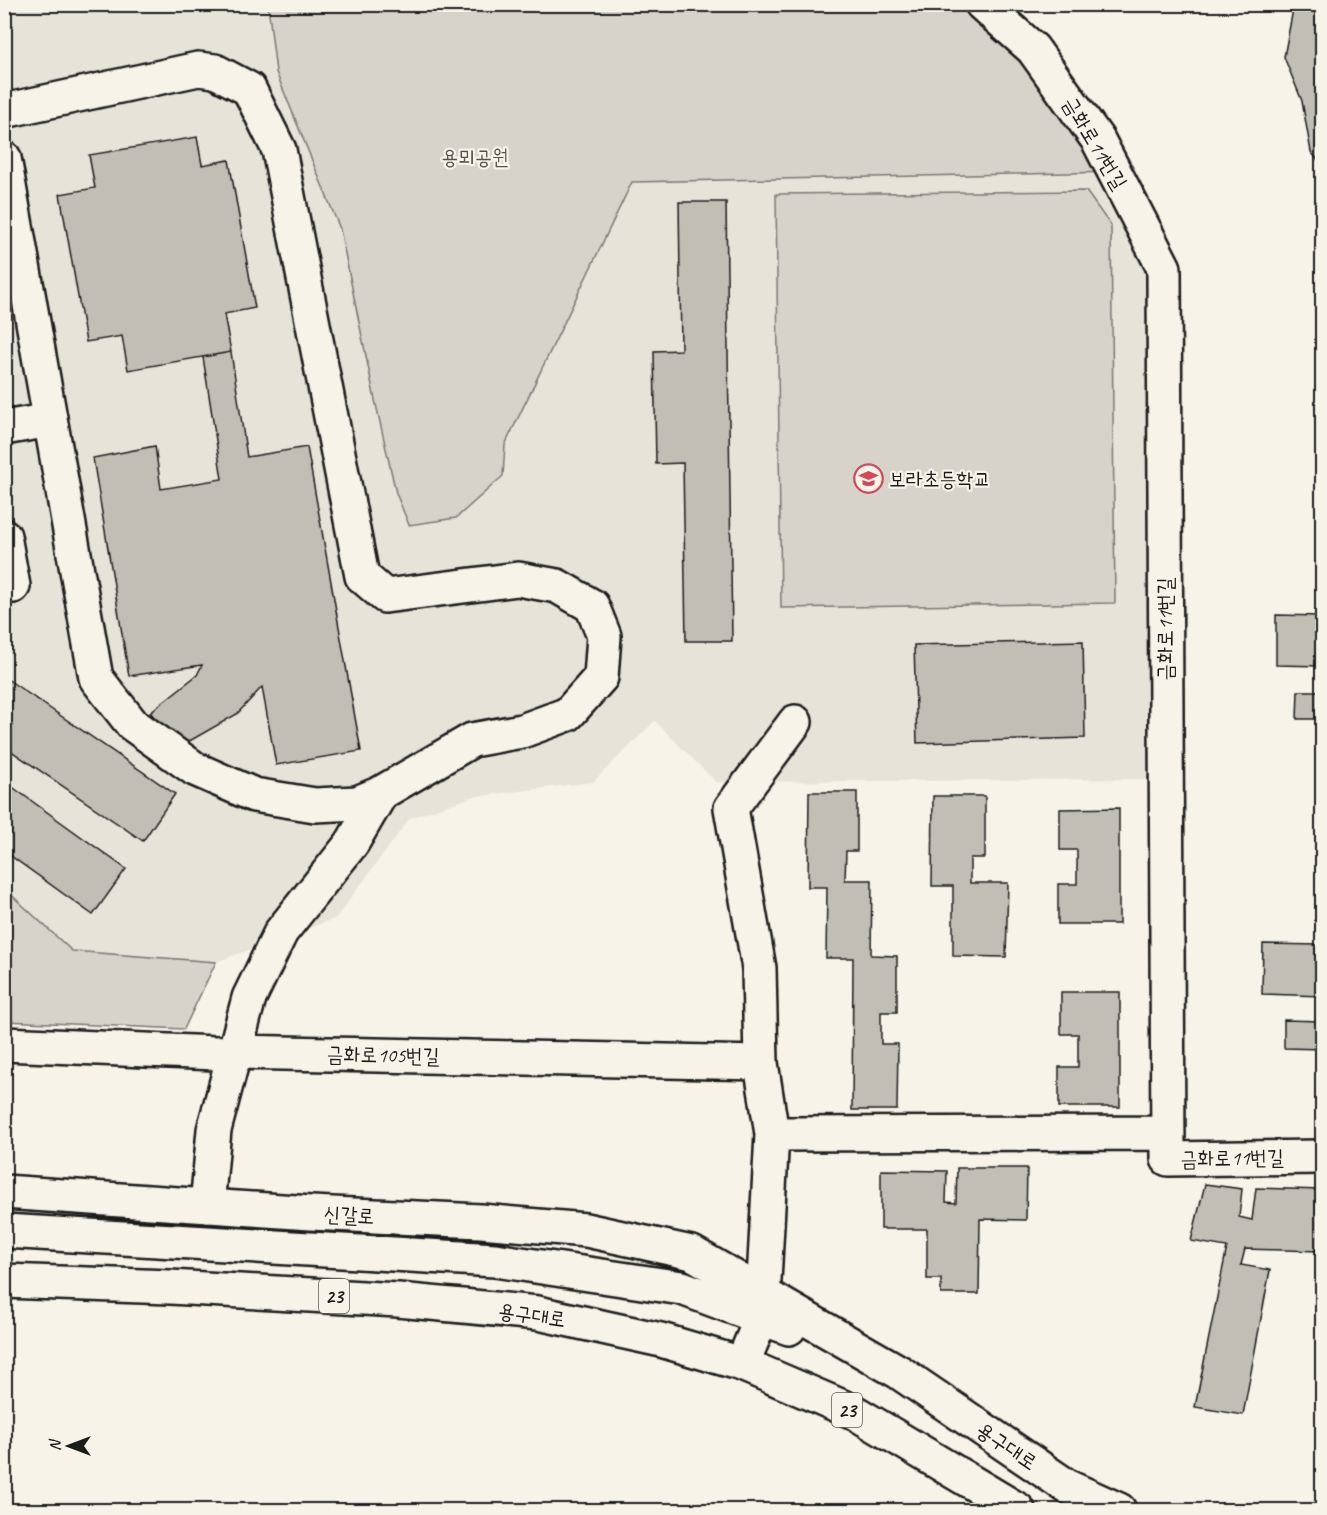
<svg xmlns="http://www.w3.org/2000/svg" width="1327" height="1515" viewBox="0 0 1327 1515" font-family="Caveat,'Poor Story',sans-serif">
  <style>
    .built { fill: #e6e3d9 }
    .green { fill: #d7d3cb; stroke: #7a7874; stroke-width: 1.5 }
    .building { fill: #c0beb5; stroke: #1c1c1c; stroke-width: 1.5 }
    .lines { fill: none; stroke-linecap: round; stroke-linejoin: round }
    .minor-casing { stroke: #1c1c1c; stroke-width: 38 }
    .major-casing { stroke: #1c1c1c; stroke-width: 38 }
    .minor { stroke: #f7f3e8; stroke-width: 33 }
    .major { stroke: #f7f3e8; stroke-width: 33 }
    .labels { text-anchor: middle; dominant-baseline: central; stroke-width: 4.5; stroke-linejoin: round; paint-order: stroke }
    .shield { fill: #f7f3e8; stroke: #5e5c59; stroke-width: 1.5 }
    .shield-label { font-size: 20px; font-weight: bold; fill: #1c1c1c }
    .street-label { font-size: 21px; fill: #1c1c1c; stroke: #f7f3e8 }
    .park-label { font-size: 21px; fill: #545351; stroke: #f7f3e8 }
    .poi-label { font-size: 21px; fill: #1c1c1c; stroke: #f7f3e8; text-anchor: start }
  </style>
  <rect width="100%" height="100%" fill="#f7f3e8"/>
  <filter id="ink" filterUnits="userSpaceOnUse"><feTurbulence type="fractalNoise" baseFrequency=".0167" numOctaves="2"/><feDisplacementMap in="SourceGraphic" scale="12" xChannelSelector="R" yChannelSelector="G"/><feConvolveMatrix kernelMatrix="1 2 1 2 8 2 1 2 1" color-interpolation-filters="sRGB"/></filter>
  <g filter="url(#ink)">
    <!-- built -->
    <path class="built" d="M4 5H268L276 72 340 229 375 400 396 493 456 518 503 477 505 445 632 182 1115 172 1164 268 1166 779 716 782 655 721 593 782 472 797 410 818 336 918 216 962 72 951 5 889Z"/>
    <!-- green -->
    <path class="green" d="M268 5H982L1115 172 632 182 505 445 503 476 456 518 409 525 396 493 375 400 340 229 276 72Z
      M1086 191 1111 226 1115 603 781 608 776 194Z
      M5 889 72 951 216 962 184 1029 5 1021Z"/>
    <!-- building -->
    <path class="building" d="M1294 4 1322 6V165L1311 152 1302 101 1284 57Z
      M197 137 202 165 229 160 255 308 224 314 231 352 128 370 122 336 86 342 60 194 95 188 89 155Z
      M679 202H726L732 641H686L683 463 656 464 654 351 681 350Z
      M231 352 247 457 307 447 361 751 276 765 262 687 237 714 179 747 150 712 197 675 202 665 129 676 93 458 155 446 161 489 222 479 203 357Z
      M1276 615 1322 616V666L1276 665Z
      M1083 641 1085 738 917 743 914 645Z
      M7 679 175 794 143 841 4 746V683Z
      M1298 691H1322V719H1297Z
      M4 781 126 869 93 915 4 851Z
      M809 792H857V851H846L845 880H872L871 955 897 956V1012H881V1044H898L897 1110H852L853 958H826L827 887H808Z
      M933 796H985V858H970V883H1008L1006 957 953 956V886H932Z
      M1119 808V924H1058V884H1077V850H1060V809Z
      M1263 944 1322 945V996L1262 994Z
      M1061 992H1120V1107H1059V1067H1078V1034H1061Z
      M1284 1020 1322 1021V1049L1284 1048Z
      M957 1168H1027L1026 1220 980 1219 979 1294H941V1279H927V1229H881V1170L947 1171 946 1202 956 1203Z
      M1205 1184 1242 1189 1239 1217 1252 1220 1256 1188 1322 1190V1251L1245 1249 1241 1265 1270 1270 1243 1415 1195 1407 1227 1247 1191 1241Z"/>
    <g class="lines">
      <defs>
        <path id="minor" d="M982 4 1033 49 1098 140 1164 268 1168 1159 1322 1157
          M4 111 198 69 215 71 249 89 279 150 362 576 385 596 518 579 557 586 592 606 604 636 601 677 568 714 522 731 472 740 381 793 352 843 281 932 249 998 214 1130 207 1206
          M4 158 96 678 132 724 195 769 254 795 315 805 357 803 381 793
          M4 428 50 420
          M4 536 13 586
          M4 1044 216 1053 235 1052 761 1063
          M772 1134 1168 1133
          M742 1364 762 1317 772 1134 761 1063 759 968 731 808 795 722"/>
        <path id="major" d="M4 1192 311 1213 481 1221 586 1230 692 1253 899 1372 1068 1487 1119 1510
          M4 1231 495 1260 682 1288 789 1328
          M4 1281 170 1287 398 1300 538 1313 661 1340 742 1364 854 1412 1018 1510"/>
      </defs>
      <!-- minor casing -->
      <use href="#minor" class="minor-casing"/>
      <!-- major casing -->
      <use href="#major" class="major-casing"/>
      <!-- minor -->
      <use href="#minor" class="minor"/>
      <!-- major -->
      <use href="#major" class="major"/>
    </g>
  </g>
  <!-- icons -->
  <defs>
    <symbol id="school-ring" viewBox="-11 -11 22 22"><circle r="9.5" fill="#f7f3e8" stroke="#d1495b" stroke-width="1.5"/><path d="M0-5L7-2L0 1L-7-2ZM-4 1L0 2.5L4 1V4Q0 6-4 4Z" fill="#d1495b"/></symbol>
  </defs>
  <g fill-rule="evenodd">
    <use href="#school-ring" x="852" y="462" width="33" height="33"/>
  </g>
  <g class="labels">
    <!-- shield labels -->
    <g class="shield">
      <rect x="319" y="1279" width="30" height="34" rx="4.5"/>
      <rect x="832" y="1393" width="30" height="34" rx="4.5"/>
    </g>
    <g class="shield-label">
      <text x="334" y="1296">23</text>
      <text x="847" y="1410">23</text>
    </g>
    <!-- street labels -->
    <g class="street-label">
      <text transform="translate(1095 143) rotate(59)">금화로11번길</text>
      <text transform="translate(1165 629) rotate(-90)">금화로11번길</text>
      <text transform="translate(383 1055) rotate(1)">금화로105번길</text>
      <text transform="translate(1232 1158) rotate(-1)">금화로11번길</text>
      <text transform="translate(349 1215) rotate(3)">신갈로</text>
      <text transform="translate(532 1315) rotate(8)">용구대로</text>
      <text transform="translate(1007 1446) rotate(34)">용구대로</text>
    </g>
    <!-- park labels -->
    <g class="park-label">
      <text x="475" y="157">용뫼공원</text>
    </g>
    <!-- poi labels -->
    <g class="poi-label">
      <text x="889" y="479">보라초등학교</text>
    </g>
  </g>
  <!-- margin -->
  <rect width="1327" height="1515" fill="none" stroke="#f7f3e8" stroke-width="24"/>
  <rect x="12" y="12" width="1303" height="1491" fill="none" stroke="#1c1c1c" stroke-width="2" filter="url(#ink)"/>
  <!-- north arrow -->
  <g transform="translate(69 1446) rotate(270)" stroke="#f7f3e8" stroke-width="4.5" paint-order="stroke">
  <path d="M0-4.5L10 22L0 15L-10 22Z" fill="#1c1c1c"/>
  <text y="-9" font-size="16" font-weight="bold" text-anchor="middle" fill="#1c1c1c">N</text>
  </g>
</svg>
